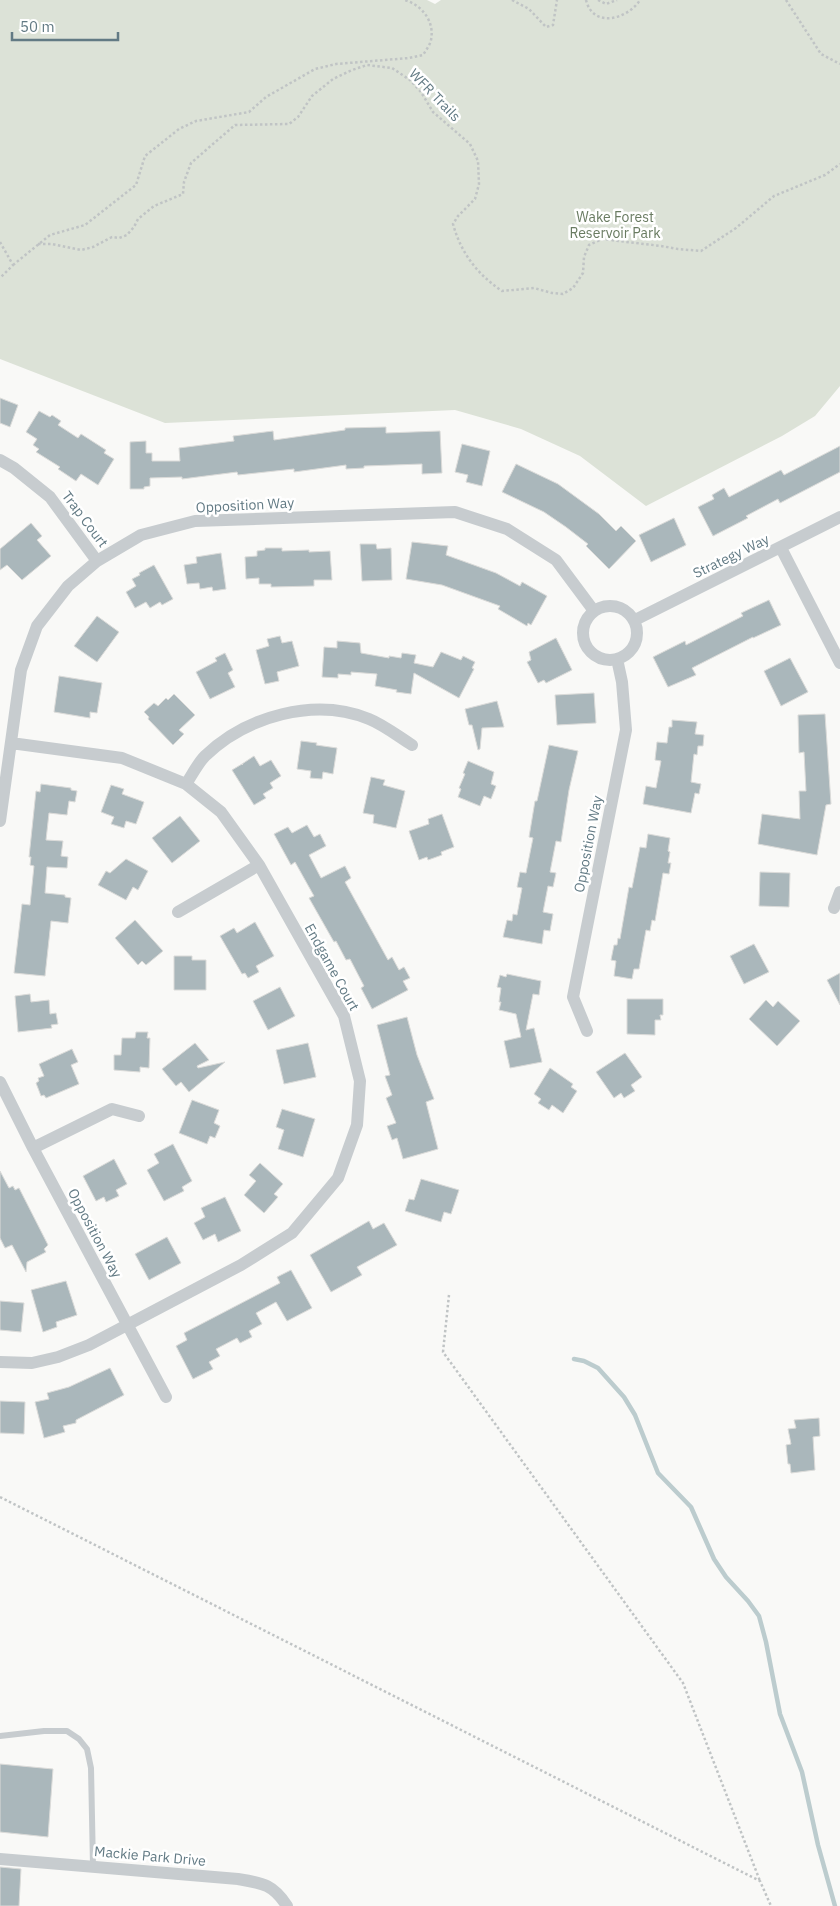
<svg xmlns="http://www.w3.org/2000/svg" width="840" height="1906" viewBox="0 0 840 1906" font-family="'IBM Plex Sans',sans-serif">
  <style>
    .green { fill: #dce2d7 }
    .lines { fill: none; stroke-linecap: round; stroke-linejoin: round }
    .stream { stroke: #bcccce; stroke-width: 4.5 }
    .building { fill: #aab7bb; stroke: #dbdbd9 }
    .path { stroke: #c0c4c5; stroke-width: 2.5; stroke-dasharray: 2.5 2.5; stroke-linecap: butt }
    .lane { stroke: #c7cccf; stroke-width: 6 }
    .street { stroke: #c7cccf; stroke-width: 12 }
    .labels { text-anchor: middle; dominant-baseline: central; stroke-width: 5; stroke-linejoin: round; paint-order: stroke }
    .street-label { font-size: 14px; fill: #627a84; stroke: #fff }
    .park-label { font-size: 14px; fill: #697b61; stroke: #fff }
  </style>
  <rect width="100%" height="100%" fill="#f9f9f7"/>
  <!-- green -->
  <path class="green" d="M0 0H427L435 4 441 0H840V386L815 416 782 436 646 506 580 456 521 429 455 410 165 423 0 359Z"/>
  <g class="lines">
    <!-- stream -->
    <path class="stream" d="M574 1359 584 1361 598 1368 624 1397 635 1415 658 1473 691 1507 714 1559 726 1577 748 1601 759 1616 766 1642 780 1714 802 1772 818 1845 835 1906"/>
  </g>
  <!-- building -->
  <path class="building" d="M0 398 18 405 10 427 0 423Z
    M39 411 50 417 52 415 61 421 58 425 78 438 81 434 106 450 104 453 114 459 98 485 81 474 76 481 58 469 60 467 36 452 39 449 33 445 37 439 26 432Z
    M386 427V433L440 431 442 473 422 474V464L364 466V468L346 469V465L294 472V469L238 475 237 472 182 479V477L150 478V486L144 487V489H130V442L146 441V453H152V461H180L179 448 234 441 233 436 273 431 274 440 345 430V428Z
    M462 444 490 451 482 486 466 482 468 475 455 472Z
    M840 446V472L780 503 778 499 746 516 748 518 713 536 698 507 714 499 712 495 724 488 729 497 781 470 784 475Z
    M516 464 558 484 599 514 616 531 621 526 636 541 609 569 586 546 588 544 566 527 544 512 502 492Z
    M674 518 686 545 651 562 639 535Z
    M31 523 42 536 37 540 51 556 22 580 7 565 0 570V549Z
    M412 542 448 546 446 555 496 573 520 586 522 582 547 596 531 625 528 623 527 626 498 609 500 606 442 585 406 579Z
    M360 544H376L377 549 391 548 392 580 362 581Z
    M265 548H282V551L309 550V552L330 551 332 580H314V586L271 587V584H259V578L246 579 245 557 257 556V551L265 550Z
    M221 553 226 589 213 591 212 587 200 589 199 583 187 584 184 565 197 563 196 557Z
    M154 565 173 599 162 605 160 602 150 608 146 602 135 608 126 592 136 586 132 579 140 575 139 573Z
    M769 600 781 625 753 638V637L692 668 696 675 668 687 653 657 685 641 686 645 743 616 741 613Z
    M97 616 119 632 97 662 74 646Z
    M280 636 282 643 292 641 299 666 277 672 279 681 265 684 256 650 269 646 267 639Z
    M556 638 572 670 546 683 544 680 538 683 527 662 531 660 529 652Z
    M337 641 360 643 361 653 389 658V656L401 658 402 653 416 655 414 663 433 667 441 652 461 660 463 656 475 662 472 668 474 669 459 698 414 673 411 694 396 692 397 690 375 686 377 674 351 672V675L338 674V678L322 677 324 647 337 648Z
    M225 653 233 670 228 673 235 687 210 699 196 672 217 661 215 658Z
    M790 658 808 692 781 706 764 671Z
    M59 676 102 683 97 713 90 712V718L54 712Z
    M594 693 596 723 557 725 555 695Z
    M174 694 195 715 179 730 184 734 173 745 148 719 149 717 144 712 154 703 158 706 166 698 168 700Z
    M497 701 504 727 482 728 480 749 478 750 472 725H469L465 709Z
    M825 714 831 804 826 805 817 855 758 844 762 814 800 819 799 791H806L804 752 799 753 798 715Z
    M672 720 697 722 695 734 704 735 703 746H698L697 755 694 754 691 782 701 784 699 794 695 793 691 813 643 804 646 786 656 788 661 761 655 760 657 742 667 743 669 727H672Z
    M301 741 317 743 316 745 337 748 333 774 323 772 322 779 310 778 311 771 297 769Z
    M549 745 578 751 569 790 561 842 556 841 550 872 556 873 553 887 548 886 543 912 553 914 550 931 544 930 542 944 503 937 507 920 512 921 513 914 517 915 522 888 517 887 520 872 526 873 533 838 529 837 535 801H537Z
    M254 756 260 766 271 760 281 776 270 783 273 788 263 794 266 798 254 805 232 770 242 764 243 765 242 764Z
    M468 761 494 772 491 784 496 786 491 799 484 796 480 806 458 797 461 789 459 788 465 774 463 773Z
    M371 777 385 780 383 785 405 791 396 828 373 823 374 815 363 813Z
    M41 784 71 788V790L77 791 75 802 69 801 67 815 49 813 46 840 63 841 61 856 68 857 67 868 47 867 45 893 65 895V897L71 898 68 923 51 921 45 976 14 973 22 904 30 905 34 866 30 865 31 857H29L36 791 40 792Z
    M111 785 124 789 122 794 144 802 136 824 126 821 124 828 111 824 114 817 101 812Z
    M442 814 454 847 441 852 442 855 428 860 427 857 419 860 409 831 429 824 428 819Z
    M180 816 200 841 172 863 152 838Z
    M307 825 314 837 320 834 326 846 309 855 321 878 345 866 351 878 345 882 388 960 392 957 399 970 404 967 410 978 403 981 408 990 372 1009 361 988 364 986 350 959 346 960 336 941 334 942 309 898 314 896 295 862 291 865 274 834 288 827 292 833Z
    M648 834 670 838 668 851 670 852 668 863H671L669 874 663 873 655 921 652 920 650 931 646 930 639 969H634L632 979 614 976 616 961 611 960 614 945H617L618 938 620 939 629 887 632 888 640 847 646 848Z
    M126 859 148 871 138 890 133 887 126 900 98 885 106 871 110 873Z
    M760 872 790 873 789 907 759 906Z
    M135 920 163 951 146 965 142 961 138 965 115 938Z
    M255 922 274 956 256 966 259 972 248 978 245 973 242 974 220 936 234 928 237 933Z
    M754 944 769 972 744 984 730 956Z
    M174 956H192V960H206V990H174Z
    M840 973V1005L827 980Z
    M507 974 541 981 539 995 533 994 526 1030 534 1028 542 1062 510 1068 504 1041 521 1037 516 1014 499 1010 501 1002H499L501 988 497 987 500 975 506 977Z
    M280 987 295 1016 268 1030 253 1001Z
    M30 994 31 1002 49 1000 50 1014 56 1013 58 1024 51 1025 52 1028 18 1032 15 996Z
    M627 999H663V1015H660L661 1020H655V1035L627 1034Z
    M766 1000 773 1007 778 1001 800 1021 777 1046 749 1019Z
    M407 1017 417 1055 434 1099 426 1102 438 1149 403 1159 397 1138 392 1140 387 1126 396 1123 386 1098 392 1095 385 1076 390 1075 377 1025Z
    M136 1032H148L147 1038H150L149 1068 140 1067V1072L114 1070V1055H121L122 1038H135Z
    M195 1043 209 1060 197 1066 198 1068 225 1062 189 1092 181 1082 176 1086 162 1069Z
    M308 1043 316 1077 284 1084 276 1050Z
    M72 1049 78 1062 71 1065 79 1084 46 1098 44 1095 41 1096 36 1083 39 1081 38 1078 44 1076 39 1064Z
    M625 1053 642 1077 631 1085 635 1091 624 1098 621 1093 614 1098 596 1072Z
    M550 1068 573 1084 571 1087 577 1091 563 1113 552 1105 549 1110 538 1103 541 1099 534 1094Z
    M192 1100 219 1110 214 1123 220 1126 215 1138 210 1136 207 1144 179 1133Z
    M282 1109 315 1119 303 1157 278 1149 284 1130 276 1127Z
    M173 1144 192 1181 182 1187 184 1191 164 1201 147 1170 159 1163 154 1154Z
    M114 1159 127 1184 116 1190 119 1196 106 1202 104 1197 96 1201 83 1176Z
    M260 1163 283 1184 274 1194 278 1197 264 1213 244 1195 256 1181 249 1175Z
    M0 1171 9 1188 13 1186 15 1190 19 1188 48 1245 44 1249 46 1252 27 1262 26 1272 12 1245 5 1248 0 1238Z
    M421 1179 459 1190 451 1214 444 1212 441 1222 405 1211 409 1199 414 1200Z
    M225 1197 241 1231 218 1242 215 1234 203 1240 194 1223 205 1217 201 1208Z
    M369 1221 373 1229 384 1223 397 1245 357 1267 362 1275 331 1292 310 1255Z
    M167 1237 181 1263 149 1280 135 1254Z
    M291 1270 312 1308 287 1321 276 1302 256 1313 262 1324 249 1331 252 1337 240 1343 237 1338 216 1349 220 1356 209 1362 213 1369 193 1379 176 1346 187 1340 184 1333 280 1283 277 1277Z
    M66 1281 77 1315 56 1322 57 1327 43 1332 31 1290Z
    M0 1301 24 1303 21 1332 0 1330Z
    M110 1368 124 1395 76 1420V1423L63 1426 65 1432 44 1438 35 1402 49 1399 47 1393 69 1387Z
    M0 1401 25 1402 24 1434 0 1433Z
    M819 1418 820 1436 813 1437 815 1470 791 1473 790 1464H788L786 1445 791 1444 788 1429 796 1428 794 1420Z
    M0 1764 53 1769 48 1837 0 1832Z
    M0 1867 21 1869 19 1906H0Z"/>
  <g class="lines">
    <!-- path -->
    <path class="path" d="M512 0 529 9 546 27 553 25 557 0
      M586 0C593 29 628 19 640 0
      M598 0 606 4 617 0
      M786 0 821 54 840 64
      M0 242 13 265 0 278
      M38 244H52L81 250 93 247 112 237 119 238 127 235 134 227 138 219 154 206 183 194 184 182 191 163 235 125 289 124 298 117 312 96 333 79 352 70 367 65 392 68 410 80 421 92 433 112 470 144 478 161 479 184 475 199 458 216 453 224C461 253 477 274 502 291L534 288 552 293 563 294 573 288 583 273 584 257 589 245 602 239 661 246 678 249 701 251 736 228 774 196 825 175 840 164
      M13 265 50 235 85 225 136 185 145 156 179 129 196 121 249 112 266 97 315 69 336 64 409 58 423 55C426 50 430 45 431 40 435 21 421 4 404 0
      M449 1295 443 1352 683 1683 760 1881
      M0 1497 760 1881 771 1906"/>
    <!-- lane -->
    <path class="lane" d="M0 1736 44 1731H67L79 1739 87 1749 91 1768 93 1866"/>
    <!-- street -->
    <path class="street" d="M0 460 14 468 50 497 97 561
      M781 548 840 663
      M583 633a27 27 0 1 1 54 0a27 27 0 1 1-54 0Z
      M635 620 840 517
      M186 784C192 775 198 763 205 756 246 716 315 697 369 719 384 725 399 737 412 745
      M0 821 21 670 37 626 68 586 97 561 141 535 195 521 455 512 507 529 556 560 594 611
      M834 908 840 892
      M178 912 259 865
      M587 1031 573 997 626 730 622 682 617 659
      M0 1082 33 1148 166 1397
      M33 1148 112 1109 139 1116
      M0 1362 32 1363 58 1357 89 1345 241 1265 292 1233 338 1178 357 1125 360 1081 344 1016 259 865 221 812 186 784 122 758 11 743
      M0 1859 238 1879C262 1883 273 1884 287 1906"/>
  </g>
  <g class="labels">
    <!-- street labels -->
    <g class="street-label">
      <text transform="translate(435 95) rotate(46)">WFR Trails</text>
      <text transform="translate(245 505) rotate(-3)">Opposition Way</text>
      <text transform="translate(85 519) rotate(53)">Trap Court</text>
      <text transform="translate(731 556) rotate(-26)">Strategy Way</text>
      <text transform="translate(588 844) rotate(-79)">Opposition Way</text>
      <text transform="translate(332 967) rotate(61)">Endgame Court</text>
      <text transform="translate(95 1233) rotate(62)">Opposition Way</text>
      <text transform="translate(150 1856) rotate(5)">Mackie Park Drive</text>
    </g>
    <!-- park labels -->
    <g class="park-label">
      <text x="615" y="217">Wake Forest<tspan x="615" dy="16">Reservoir Park</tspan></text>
    </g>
  </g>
  <!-- scale -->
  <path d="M12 32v8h106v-8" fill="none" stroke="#627a84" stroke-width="2.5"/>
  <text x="20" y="32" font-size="15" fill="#627a84" stroke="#ffffff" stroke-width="4" paint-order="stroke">50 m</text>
</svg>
